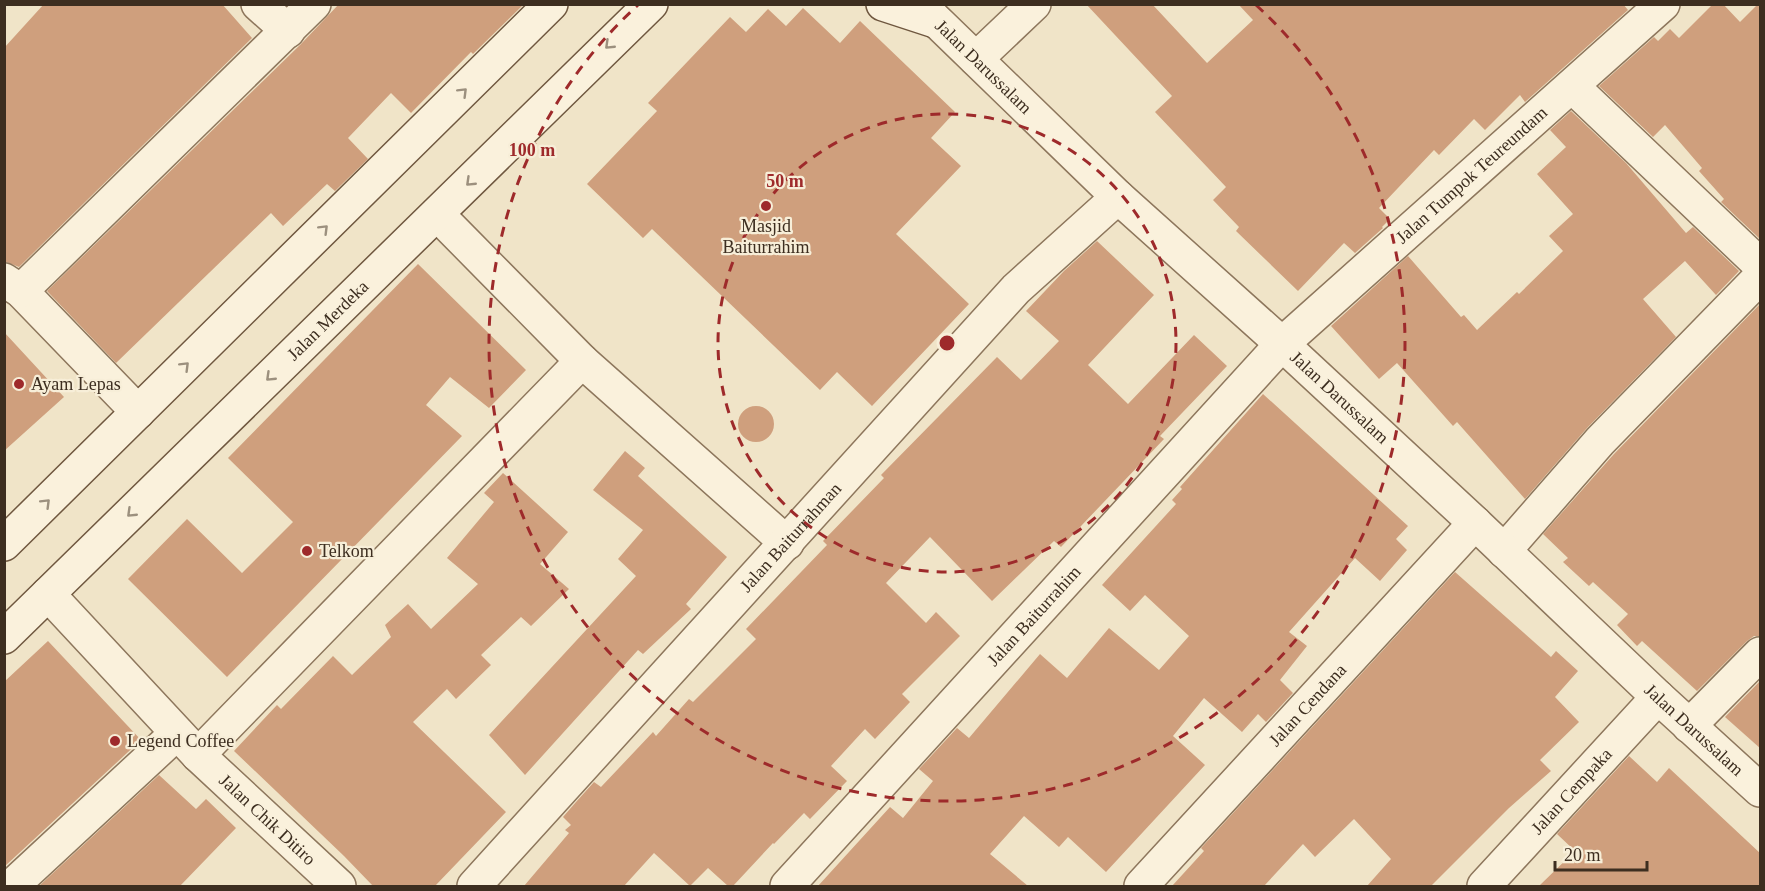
<svg xmlns="http://www.w3.org/2000/svg" width="1765" height="891" viewBox="0 0 1765 891" font-family="'Times New Roman',serif">
  <style>
    .building { fill: #cf9f7d }
    .lines { fill: none; stroke-linecap: round; stroke-linejoin: round }
    .minor-casing { stroke: #8d765c; stroke-width: 36 }
    .tertiary-casing { stroke: #8d765c; stroke-width: 36 }
    .secondary-casing { stroke: #6f573f; stroke-width: 36 }
    .minor { stroke: #faf1dc; stroke-width: 33 }
    .tertiary { stroke: #faf1dc; stroke-width: 33 }
    .secondary { stroke: #faf1dc; stroke-width: 33 }
    .oneway { stroke: #9c907e }
    .ring { fill: none; stroke: #9e2a2b; stroke-width: 3; stroke-dasharray: 10 8 }
    .poi-dot { fill: #9e2a2b; stroke: #f7eed8; stroke-width: 2 }
    .labels { text-anchor: middle; dominant-baseline: central; stroke-width: 4.5; stroke-linejoin: round; paint-order: stroke }
    .street-label { font-size: 18px; fill: #3d2e20; stroke: #f7eed8 }
    .poi-label { font-size: 18px; fill: #3d2e20; stroke: #f7eed8; text-anchor: start }
    .centre { fill: #9e2a2b; stroke: #f7eed8; stroke-width: 3 }
    .ring-label { font-size: 18px; text-anchor: middle; font-weight: bold; fill: #9e2a2b; stroke: #f7eed8; stroke-width: 4.5; stroke-linejoin: round; paint-order: stroke }
  </style>
  <rect width="100%" height="100%" fill="#f0e4c8"/>
  <!-- building -->
  <path class="building" d="M44 4H222L252 38 19 267 4 261V48Z
    M339 4H524L473 54 471 52 411 113 391 93 348 138 368 159 335 191 327 184 283 226 271 213 116 363 47 291 301 44Z
    M1086 4H1152L1207 63 1253 20 1238 4H1623L1628 10 1525 102 1520 95 1485 130 1474 119 1439 155 1434 150 1379 208 1390 219 1382 227 1383 228 1355 253 1344 243 1298 291 1236 231 1239 227 1213 200 1226 187 1155 112 1172 96Z
    M1713 4H1723L1740 22 1758 4H1761V240L1721 202 1724 199 1699 171 1702 168 1665 125 1653 137 1599 86 1654 37 1658 41 1670 29 1679 38Z
    M803 8 840 43 860 21 955 112 931 138 961 166 896 234 969 304 872 406 837 372 820 390 652 229 643 238 587 184 657 111 648 103 730 17 746 32 768 9 786 26Z
    M1571 111 1626 163 1686 233 1693 227 1739 271 1716 295 1685 261 1643 299 1676 337 1587 428 1525 499 1457 422 1453 426 1397 363 1379 379 1331 326 1408 256 1461 317 1464 315 1477 330 1517 292 1519 294 1563 251 1549 236 1573 214 1537 174 1566 147 1550 130Z
    M1097 241 1154 295 1088 365 1128 404 1194 335 1227 366 1160 436 1164 439 1061 547 1054 541 992 601 930 537 886 583 926 623 936 612 960 636 902 694 910 702 875 739 865 729 831 766 847 781 810 819 804 813 774 844 773 843 733 886H728L708 868 690 886 654 853 624 886H524L569 833 565 830 571 825 563 817 576 802 594 782 601 787 653 732 656 736 689 699 693 702 756 639 746 629 827 545 823 541 884 478 881 475 997 357 1021 380 1059 341 1026 311 1064 271Z
    M418 264 526 370 489 408 450 377 426 405 462 436 227 677 128 579 187 519 242 573 293 522 228 458Z
    M1761 303V636H1754L1747 641 1697 691 1642 641 1637 646 1617 625 1628 614 1593 582 1589 586 1563 562 1568 558 1543 534 1614 454Z
    M4 332 64 397 4 451Z
    M1263 394 1408 526 1396 539 1407 550 1380 581 1355 558 1289 632 1307 646 1280 680 1293 693 1266 722 1258 714 1242 732 1204 698 1173 736 1205 765 1106 872 1068 837 1059 847 1024 816 990 854 1028 886H818L890 807 903 818 933 781 919 769 957 728 969 738 1040 654 1067 678 1109 628 1159 670 1189 636 1145 595 1130 611 1102 585 1176 504 1172 500 1182 489 1180 487Z
    M738 424a18 18 0 1 1 36 0a18 18 0 1 1-36 0Z
    M625 451 645 468 638 476 727 557 686 604 691 609 643 654 638 650 525 775 489 735 636 576 618 559 643 530 593 490Z
    M503 473 568 532 540 564 569 589 531 626 521 617 481 655 491 665 456 699 447 689 413 722 506 812 435 886H373L344 856 234 751 277 705 281 709 333 656 352 675 391 637 385 625 408 604 431 629 478 584 447 558 494 502 484 493Z
    M1455 572 1551 657 1556 651 1578 671 1555 697 1579 722 1540 760 1551 771 1509 808 1431 886H1367L1391 859 1354 819 1315 857 1303 844 1264 886H1172L1204 851 1201 848Z
    M48 641 141 740 4 867V682Z
    M1761 680V749L1725 717Z
    M1629 756 1657 782 1669 768 1761 854V886H1539L1575 851 1557 834Z
    M159 775 196 809 206 799 236 828 180 886H39Z"/>
  <g class="lines">
    <defs>
      <g id="minor">
        <path d="M258 4 288 31"/>
        <path d="M976 59 1034 4"/>
        <path d="M1572 86 1760 265"/>
        <path d="M437 214 582 361 787 543"/>
        <path d="M4 280 21 291 138 412"/>
        <path d="M21 291 314 4"/>
        <path d="M1504 551 1600 441 1760 277"/>
        <path id="s1" d="M48 594 198 755 339 886"/>
        <path d="M1689 726 1760 654"/>
        <path d="M198 755 582 361"/>
        <path d="M12 886 177 733"/>
        <path id="s2" d="M474 886 1016 289 1118 197"/>
        <path id="s3" d="M787 886 1282 344 1663 4"/>
        <path id="s4" d="M1141 886 1475 523"/>
        <path id="s5" d="M1484 886 1658 697"/>
      </g>
      <g id="tertiary">
        <path id="s6" d="M919 4 1118 197 1282 344 1475 523 1658 697 1760 790"/>
      </g>
      <g id="secondary">
        <path d="M883 4 935 21"/>
        <path d="M4 544 551 4"/>
        <path id="s7" d="M4 637 651 4"/>
      </g>
    </defs>
    <!-- minor casing -->
    <use href="#minor" class="minor-casing"/>
    <!-- tertiary casing -->
    <use href="#tertiary" class="tertiary-casing"/>
    <!-- secondary casing -->
    <use href="#secondary" class="secondary-casing"/>
    <!-- minor -->
    <use href="#minor" class="minor"/>
    <!-- tertiary -->
    <use href="#tertiary" class="tertiary"/>
    <!-- secondary -->
    <use href="#secondary" class="secondary"/>
  </g>
  <!-- one-way arrows -->
  <defs><path id="oneway-chevron" d="M-2-3.5L2.5 0L-2 3.5" fill="none" stroke-width="1.6" stroke-linecap="round" stroke-linejoin="round" transform="scale(1.5)"/></defs>
  <g class="oneway">
    <use href="#oneway-chevron" transform="translate(609 45) rotate(136)"/>
    <use href="#oneway-chevron" transform="translate(463 92) rotate(-45)"/>
    <use href="#oneway-chevron" transform="translate(470 182) rotate(136)"/>
    <use href="#oneway-chevron" transform="translate(324 229) rotate(-45)"/>
    <use href="#oneway-chevron" transform="translate(185 366) rotate(-45)"/>
    <use href="#oneway-chevron" transform="translate(270 377) rotate(136)"/>
    <use href="#oneway-chevron" transform="translate(46 503) rotate(-45)"/>
    <use href="#oneway-chevron" transform="translate(131 513) rotate(136)"/>
  </g>
  <!-- distance rings -->
  <g class="ring">
    <circle cx="947" cy="343" r="229"/>
    <path d="M1256 5A458 458 0 1 1 638 5"/>
  </g>
  <!-- markers -->
  <g class="poi-dot">
    <circle cx="766" cy="206" r="6"/>
    <circle cx="19" cy="384" r="6"/>
    <circle cx="307" cy="551" r="6"/>
    <circle cx="115" cy="741" r="6"/>
  </g>
  <g class="labels">
    <!-- street labels -->
    <g class="street-label">
      <text stroke="none"><textPath href="#s6" startOffset="90">Jalan Darussalam</textPath></text>
      <text stroke="none"><textPath href="#s3" startOffset="988">Jalan Tumpok Teureundam</textPath></text>
      <text stroke="none"><textPath href="#s7" startOffset="453">Jalan Merdeka</textPath></text>
      <text stroke="none"><textPath href="#s6" startOffset="576">Jalan Darussalam</textPath></text>
      <text stroke="none"><textPath href="#s2" startOffset="471">Jalan Baiturrahman</textPath></text>
      <text stroke="none"><textPath href="#s3" startOffset="366">Jalan Baiturrahim</textPath></text>
      <text stroke="none"><textPath href="#s4" startOffset="246">Jalan Cendana</textPath></text>
      <text stroke="none"><textPath href="#s6" startOffset="1062">Jalan Darussalam</textPath></text>
      <text stroke="none"><textPath href="#s5" startOffset="129">Jalan Cempaka</textPath></text>
      <text stroke="none"><textPath href="#s1" startOffset="315">Jalan Chik Ditiro</textPath></text>
    </g>
    <!-- poi labels -->
    <g class="poi-label">
      <text x="766" y="226" text-anchor="middle">Masjid<tspan x="766" dy="21">Baiturrahim</tspan></text>
      <text x="31" y="384">Ayam Lepas</text>
      <text x="319" y="551">Telkom</text>
      <text x="127" y="741">Legend Coffee</text>
    </g>
  </g>
  <circle cx="947" cy="343" r="9" class="centre"/>
  <g class="ring-label">
    <text x="532" y="156">100 m</text>
    <text x="785" y="187">50 m</text>
  </g>
  <!-- border -->
  <rect width="1765" height="891" fill="none" stroke="#3d2e20" stroke-width="12"/>
  <!-- scale -->
  <path d="M1555 861v9h92v-9" fill="none" stroke="#3d2e20" stroke-width="3"/>
  <text x="1564" y="861" font-size="18" fill="#3d2e20" stroke="#f7eed8" stroke-width="4.5" paint-order="stroke">20 m</text>
</svg>
